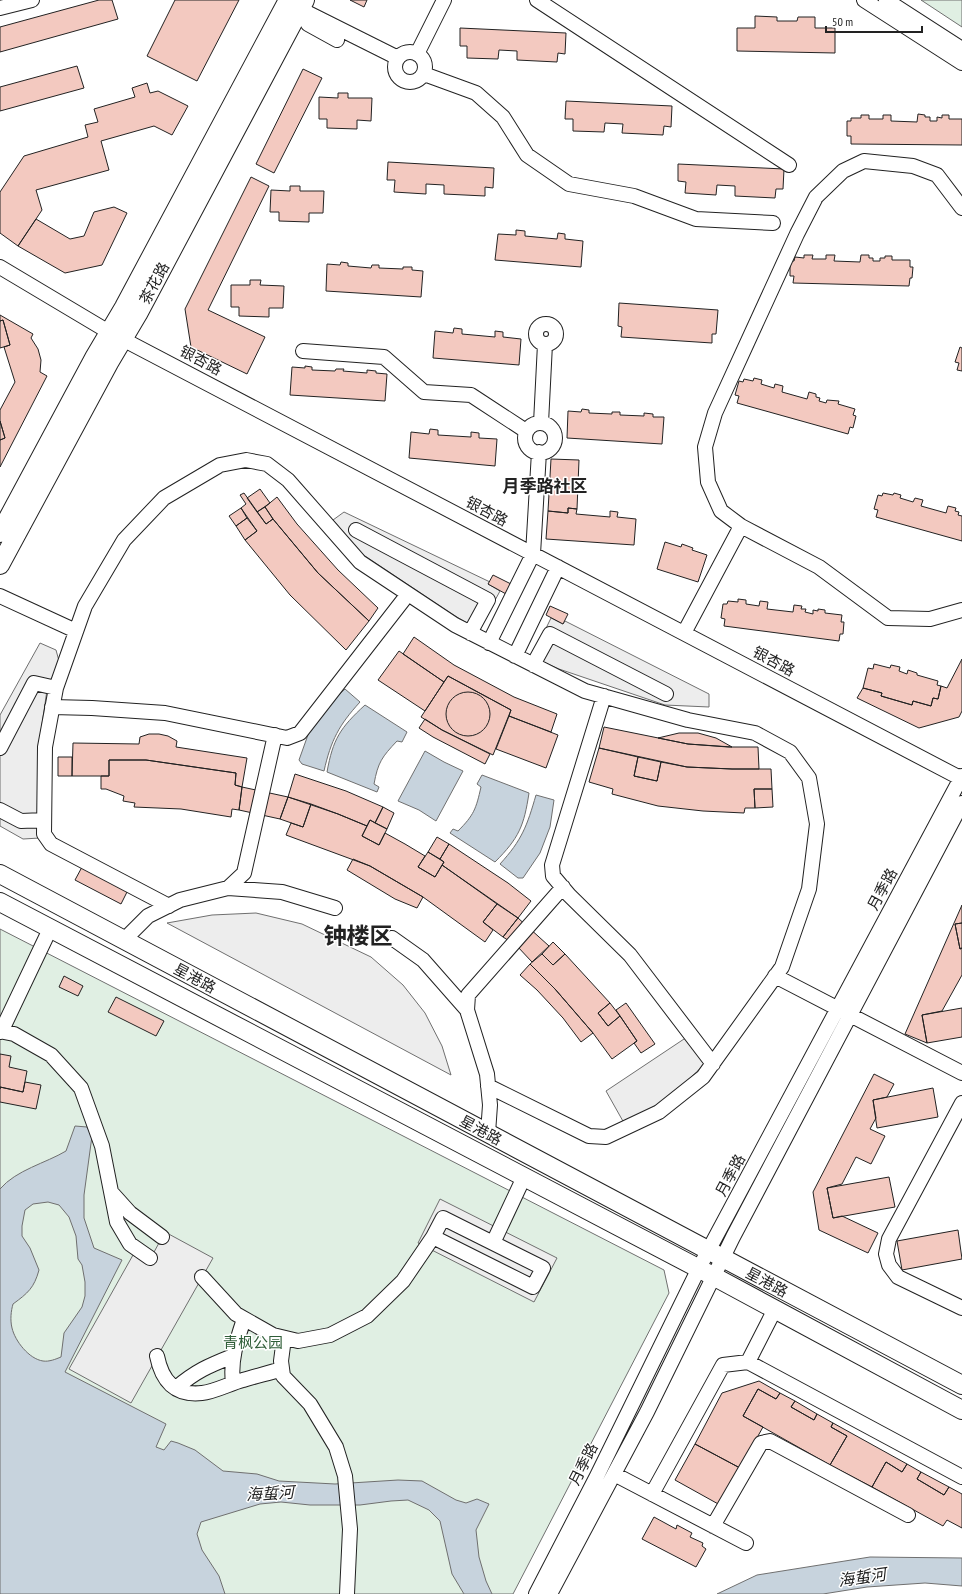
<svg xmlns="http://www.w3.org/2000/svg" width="962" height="1594" viewBox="0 0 962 1594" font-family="'PT Sans Narrow','Noto Sans SC',sans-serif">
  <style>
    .green { fill: #e0efe3; stroke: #6f6f6f }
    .parking { fill: #ededed; stroke: #6f6f6f }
    .water { fill: #c7d3dd; stroke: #6f6f6f; fill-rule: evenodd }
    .building { fill: #f3c9c0; stroke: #222 }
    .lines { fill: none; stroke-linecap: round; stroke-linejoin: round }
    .minor-casing { stroke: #222; stroke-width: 16 }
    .major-casing { stroke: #222; stroke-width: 20 }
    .minor { stroke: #fff; stroke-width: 14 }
    .major { stroke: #fff; stroke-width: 18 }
    .labels { text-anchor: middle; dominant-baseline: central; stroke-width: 3; stroke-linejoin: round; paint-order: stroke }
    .street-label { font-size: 15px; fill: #222; stroke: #fff }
    .park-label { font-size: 15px; fill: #2f5e38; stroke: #fff }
    .water-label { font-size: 16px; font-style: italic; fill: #222; stroke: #fff }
    .quarter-label { font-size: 17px; font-weight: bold; fill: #222; stroke: #fff }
    .town-label { font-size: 23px; font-weight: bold; fill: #222; stroke: #fff }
  </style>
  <rect width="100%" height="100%" fill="#fff"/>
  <!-- green -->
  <path class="green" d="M921 0H962V27Z
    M0 929 664 1270 669 1293 513 1594H0Z"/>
  <!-- parking -->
  <path class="parking" d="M344 512 490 582 488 584 500 591 479 630 455 616 362 554 333 520Z
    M551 618 563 624 565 621 709 694V707L665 705 559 669 532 657Z
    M40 643 56 650 59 661 47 690 39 745 40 838 23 839 0 826V715Z
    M256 913 302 924 371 957 403 985 425 1013 442 1046 451 1075 167 923 212 915Z
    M687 1037 706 1063 669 1098 624 1123 606 1091Z
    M440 1199 557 1258 534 1302 418 1243Z
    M165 1232 213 1258 131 1403 69 1369 133 1255 148 1263Z"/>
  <!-- water -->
  <path class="water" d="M345 689 360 702C339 725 331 740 324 771L302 764 299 760 309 732 324 709Z
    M365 705 407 732 402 742 397 741C382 757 378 762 374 784L379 787 377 792 327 772C333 739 340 728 365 705Z
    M425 751 444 762 463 771 436 821 419 810 398 801Z
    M482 775 529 793C524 826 519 838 495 862L450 833 453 829 458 831C474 815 476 809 481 787L477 784Z
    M536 795 554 800 550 827 540 853 523 878H518L500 864C522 840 527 826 536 795Z
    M75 1126 87 1127 92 1136 84 1195V1218L94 1248 122 1260 65 1372 166 1424 156 1447 164 1450 171 1441 178 1443 195 1450 223 1471 257 1474 279 1481 335 1484 398 1480 422 1481 456 1500 466 1503 477 1499 489 1504 476 1530 479 1557 486 1581 492 1594H464L452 1574 440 1521 429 1510 408 1500 391 1501 360 1505H310L281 1502 260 1504 201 1522 197 1534 202 1550 219 1576 225 1594H0V1189C16 1170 46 1163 66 1151ZM48 1202 59 1205 69 1217 76 1236 78 1259 82 1265 85 1282V1296L82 1307 64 1333 61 1357C56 1359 49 1362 43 1361 29 1359 15 1341 12 1328 10 1320 11 1311 13 1304 28 1293 34 1288 39 1270L30 1248 22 1236V1226L25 1210 33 1204Z
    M870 1557 962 1558V1586L925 1583 867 1587 823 1594H717L757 1575Z"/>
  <!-- building -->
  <path class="building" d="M99 0H112L118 19 0 52V27Z
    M175 0H239L197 81 147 56Z
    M350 0H367L364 7Z
    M755 16 777 17V21H797L798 17H815V28H835V53L737 51V28H755Z
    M460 28 566 33 565 54 558 53 557 62 517 60V51L499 50 498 59 467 58V46H460Z
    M77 66 84 88 0 111V87Z
    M303 69 322 78 274 173 256 164Z
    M147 83 150 93 158 91 188 106 172 135 154 126 101 141 109 170 36 190 42 210 18 246 0 233V192L24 156 88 137 85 125 98 122 94 109 135 97 132 88Z
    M338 93H348V98H372L371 121 357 120V129L327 128V119H319V97L338 98Z
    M566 101 672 106 671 127 664 126 663 135 622 133 623 124 605 123 604 132 573 131V119H565Z
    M918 114 925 115V117H930V121H937V117L942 118V115H949V119H962V145L851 144V136H847V121H851V118H861V115H869V119H883V115H891V121L917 122Z
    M388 162 494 168 493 188 485 187V196L444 194V185L426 184V194L394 192 395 180H387Z
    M678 164 784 169 783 189H776L775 198 735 196V186L717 185 716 195 685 193 686 182 678 181Z
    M251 177 269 186 208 310 265 337 247 374 191 347 185 309Z
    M290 186H300V191H324L323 213H309V222L279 221V212H270L271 190 290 191Z
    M114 207 127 213 102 265 65 273 18 246 36 219 70 239 84 236 94 212Z
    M516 230 525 231V236L557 239 558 233 565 234V239L583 241 581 267 495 260 498 234 516 235Z
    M804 255H813L812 259H826V255H835L834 261 860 262 861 255H869V258H873V261H880V258H885V256H892V260H910V267H913L912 278H910L909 286 793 283 794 276H790V261H794L795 257 804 258Z
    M341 262 348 263V266L371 268 372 265H379V268L403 269V267H412V270L423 271 421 297 326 291 327 264 340 265Z
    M250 280H261L260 285 284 286 283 308H269V317L239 316V307H231V285H250Z
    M619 303 718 310 716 334H712V343L621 337 622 327 618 326Z
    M0 315 33 334 31 338 38 349 41 360 40 372 47 376 0 467V440L5 438 0 421V410L15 382 4 347 10 345 3 320 0 321Z
    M3 320 10 345 0 348V321Z
    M454 328 462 329V334L495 337V331L503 332V337L521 339 519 365 433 358 435 331 453 333Z
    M960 347 962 348V371L957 370 959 363 955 362Z
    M305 366 312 367V370L335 371 336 369H344L343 371 367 373V370L376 371V373L387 374 385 401 290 395 292 367 305 368Z
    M754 378 762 380 761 384 774 388 775 384 783 386 782 392 807 399 809 392 816 394V397L820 398 819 401 826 403 827 400 839 401 838 404 855 409 853 415 856 416 853 428 850 427 848 434 737 403 739 396 735 395 739 381 743 382 744 379 753 381Z
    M582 409 589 410V413L612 414V412H620V415L644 416V413L653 414V417H664L662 444 567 438 568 411 581 412Z
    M0 421 5 438 0 440Z
    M430 429 438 430V435L471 437V432L479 433V438L497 439 495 466 409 458 411 432 429 434Z
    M551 459 579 460 577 509 568 508V513L548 511Z
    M260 489 270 503 257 512 247 498Z
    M244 493 266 524 273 519 318 573 369 621 346 650 290 595 245 540 257 531 241 508 246 504 240 495Z
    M883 493 893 495 894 493 901 495 900 498 913 502 915 498 923 500 921 506 946 513 948 506 956 508 955 511 959 512 958 515 962 516V541L876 517 878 510 874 509 878 495 882 496Z
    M277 497 297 524 338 570 378 608 369 621 318 573 273 519 265 507Z
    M265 507 273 519 266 524 257 512Z
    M241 508 247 518 236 526 229 516Z
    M568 508 577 509 576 514 610 517V511L618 512 617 517 636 519 634 545 546 539 548 511 568 513Z
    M247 518 257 531 245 540 236 526Z
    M665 542 681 547 682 544 693 548 692 550 707 555 698 582 657 569Z
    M493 575 511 584 506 594 488 584Z
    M738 599 746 600V604L759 606 760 601 768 602 767 609 793 612 794 605 802 606 801 609H806L805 612 813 614V610L818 611V609L825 610V613L842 615 841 622H844L843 634H840L839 641 724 626 725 619 721 618 723 604H727L728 601 738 602Z
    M550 606 568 614 563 624 546 615Z
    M414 637 454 665 514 697 557 714 551 732 509 716 511 710 448 676 444 682 422 667 403 654Z
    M399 651 444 682 425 711 378 680Z
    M962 659V711L959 717 919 728 857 698 863 688 882 693 881 696 912 705 913 701 931 706 933 698 938 699 941 686 947 688Z
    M874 664 890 668 891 665 900 667 899 671 907 674 908 670 917 673V675L938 681 937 685 941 686 938 699 933 698 931 706 913 701 912 705 881 696 882 693 863 688 868 668 873 669Z
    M448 676 511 710 493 755 442 730 421 717Z
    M446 714a22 22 0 1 1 44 0a22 22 0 1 1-44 0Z
    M509 716 558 735 546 768 496 749Z
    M425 719 442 730 490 754 485 764 433 737 419 728Z
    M604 727 688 744 728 747H758L759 769H732L687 767 599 748Z
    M679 733H698L716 738 732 747 688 744 658 738Z
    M149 734H159L168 736 177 741 176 747 247 758 242 787 235 785 236 773 146 760H109V776H72L73 743 139 744 140 737Z
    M599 748 638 757 634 776 657 781 661 762 687 767 732 769H771L772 789H754L755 808H745L744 813 703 811 658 806 612 794 613 789 589 782Z
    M58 757H72V776H58Z
    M638 757 661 762 657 781 634 776Z
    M109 760H146L236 773 235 785 242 787 239 810 232 809 231 817 181 809 134 807 135 803 123 801 124 796 106 789H101V776H109Z
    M295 774 346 791 383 807 375 823 370 820 367 826 338 814 288 797Z
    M242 787 288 797 280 819 239 810Z
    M754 789H772L773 807 755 808Z
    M288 797 311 804 303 827 280 819Z
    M311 804 338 814 367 826 362 836 379 845 385 833 405 844 425 856 418 867 435 877 442 865 497 904 483 922 493 930 485 942 423 897 370 866 286 835 291 823 303 827Z
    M383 807 394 813 387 829 375 823Z
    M370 820 387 829 379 845 362 836Z
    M437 837 449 844 440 859 428 852Z
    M449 844 508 883 531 901 518 918 442 865 444 862 440 859Z
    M428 852 444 862 435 877 418 867Z
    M353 859 370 866 423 897 417 908 395 899 347 870Z
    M82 867 128 890 121 904 75 880Z
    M497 904 518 918 503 937 483 922Z
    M962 905V923L955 924 960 949 962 948V975L942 1011 922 1015 927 1043 905 1034Z
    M518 918 549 946 532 962 517 946 503 937Z
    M962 923V948L960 949 955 924Z
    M553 942 565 954 553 965 542 954Z
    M542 954 553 965 565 954 610 1003 598 1013 608 1026 620 1016 637 1041 612 1059 593 1033 555 989 530 964Z
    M530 964 555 989 593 1033 581 1042 563 1018 537 990 520 975Z
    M64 976 83 986 78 996 59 987Z
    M116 997 164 1021 156 1036 108 1012Z
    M610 1003 620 1016 608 1026 598 1013Z
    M626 1003 655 1044 641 1053 634 1043 637 1041 616 1010Z
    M962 1008V1037L927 1043 922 1015Z
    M0 1054 11 1056 9 1067 27 1071 23 1092 0 1087V1089Z
    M874 1074 894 1084 887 1097 873 1100 876 1118 870 1129 885 1136 871 1164 856 1157 842 1184 827 1188 833 1218 842 1216 878 1233 868 1253 819 1230 813 1192Z
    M25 1082 41 1085 36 1109 0 1102V1087L23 1092Z
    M933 1088 938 1117 877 1128 873 1100Z
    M889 1177 895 1207 833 1218 827 1188Z
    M958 1230 962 1259 902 1270 897 1241Z
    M759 1381 780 1393 776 1399 758 1389 743 1416 763 1427 740 1468 695 1444 722 1393Z
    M758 1389 776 1399 780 1393 795 1401 791 1407 814 1420 817 1414 833 1423 831 1427 847 1436 830 1465 743 1416Z
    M795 1401 817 1414 814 1420 791 1407Z
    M833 1423 907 1464 902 1472 886 1462 872 1487 830 1465 847 1436 831 1427Z
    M695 1444 740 1468 720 1505 675 1480Z
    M886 1462 902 1472 907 1464 921 1472 917 1479 944 1495 949 1487 962 1494V1528L947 1520 943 1526 872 1487Z
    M921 1472 949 1487 944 1495 917 1479Z
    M654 1517 676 1529 677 1525 692 1533 690 1537 703 1543 702 1546 706 1549 696 1567 642 1539Z"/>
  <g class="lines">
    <defs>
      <path id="minor" d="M537 0 789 165
        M864 0 962 63
        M886 0 962 49
        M0 8 32 0
        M300 9 398 58
        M304 17 308 24 337 40
        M395 67a15 15 0 1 1 30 0a15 15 0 1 1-30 0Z
        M417 54 444 0
        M424 74 476 93 503 117 527 155 569 184 634 196 696 219 773 223
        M962 208 937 175 913 166 864 161 843 171 816 197 797 234 715 413 705 447 708 482 721 511 741 526 819 567 888 618 930 619 962 610
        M0 267 109 332 962 779
        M536 334a10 10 0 1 1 20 0a10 10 0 1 1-20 0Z
        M303 351 384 357 424 392 471 395 526 431
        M541 423 545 344
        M525 438a15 15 0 1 1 30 0a15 15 0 1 1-30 0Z
        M356 530 488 600 470 633
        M0 596 76 631
        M684 633 741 526
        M489 643 533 554 539 452
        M515 656 558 567
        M533 665 550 634 666 694
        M604 696 552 865 553 876 569 895 630 955 713 1064
        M52 707 92 708 165 713 287 738 300 733 408 594
        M0 748 34 683 56 688
        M0 810 21 821 44 820
        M228 888 244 873 275 735
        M169 906 51 844 44 834 45 747 56 688 85 606 124 540 164 498 220 465 246 460 267 464 288 480 360 562 455 625 585 691 688 720 755 733 790 752 809 778 817 824 809 889 782 967 703 1077 659 1112 606 1137 589 1136 488 1086
        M392 938 423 960 467 1010 487 1074 490 1105 488 1133
        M124 940 148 916 180 900 228 888 282 892 335 908
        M775 976 962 1073
        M467 1010 468 995 563 887
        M0 1031 14 1034 51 1055 81 1088 102 1146 117 1222 130 1244 150 1258
        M1 1032 50 929
        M962 1103 889 1239 886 1254 889 1265 898 1277 962 1308
        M112 1193 130 1213 162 1237
        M493 1243 524 1177
        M202 1277 236 1314 273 1335 298 1341 330 1335 367 1316 403 1281 433 1237 443 1218 543 1268 533 1287 433 1237
        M284 1338 281 1361 283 1376 310 1404 336 1447 345 1476 350 1529 347 1594
        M157 1356C162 1381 175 1396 202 1393 214 1392 231 1383 243 1380 256 1376 269 1373 282 1369
        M748 1362 775 1309
        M233 1383C230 1360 237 1340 244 1319
        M176 1388C196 1371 208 1366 233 1356
        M614 1474 746 1543
        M652 1494 723 1365 748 1362 962 1477
        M713 1526 761 1443 770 1441 908 1515
        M536 1594 597 1476 699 1268 962 776
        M550 1594 647 1412 733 1237 962 803"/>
      <path id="major" d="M0 533 95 356 124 307 288 0
        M0 565 109 363 138 314 305 0
        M0 874 962 1385
        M0 902 713 1276 962 1410"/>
    </defs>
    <!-- minor casing -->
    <use href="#minor" class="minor-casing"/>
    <!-- major casing -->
    <use href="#major" class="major-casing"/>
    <!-- minor -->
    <use href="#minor" class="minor"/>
    <!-- major -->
    <use href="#major" class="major"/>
  </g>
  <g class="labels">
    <!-- street labels -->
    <g class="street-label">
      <text transform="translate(154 283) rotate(-62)">茶花路</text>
      <text transform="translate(201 360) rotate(28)">银杏路</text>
      <text transform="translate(487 511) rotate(28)">银杏路</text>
      <text transform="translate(774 661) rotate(28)">银杏路</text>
      <text transform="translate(882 889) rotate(-62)">月季路</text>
      <text transform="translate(195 978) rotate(28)">星港路</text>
      <text transform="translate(481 1130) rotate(28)">星港路</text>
      <text transform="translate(730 1175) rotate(-62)">月季路</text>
      <text transform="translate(767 1282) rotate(28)">星港路</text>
      <text transform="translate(583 1464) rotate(-63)">月季路</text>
    </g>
    <!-- park labels -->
    <g class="park-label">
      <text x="253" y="1342">青枫公园</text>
    </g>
    <!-- water labels -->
    <g class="water-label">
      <text transform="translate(270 1493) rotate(-3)">海蜇河</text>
      <text transform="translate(862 1577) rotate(-8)">海蜇河</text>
    </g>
    <!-- quarter labels -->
    <g class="quarter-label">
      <text x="545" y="486">月季路社区</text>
    </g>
    <!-- town labels -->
    <g class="town-label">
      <text x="358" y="935">钟楼区</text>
    </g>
  </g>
  <!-- scale -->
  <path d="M826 26v6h96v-6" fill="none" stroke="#222222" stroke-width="2"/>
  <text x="832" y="26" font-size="12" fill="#222222" stroke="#ffffff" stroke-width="3" paint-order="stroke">50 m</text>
</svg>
